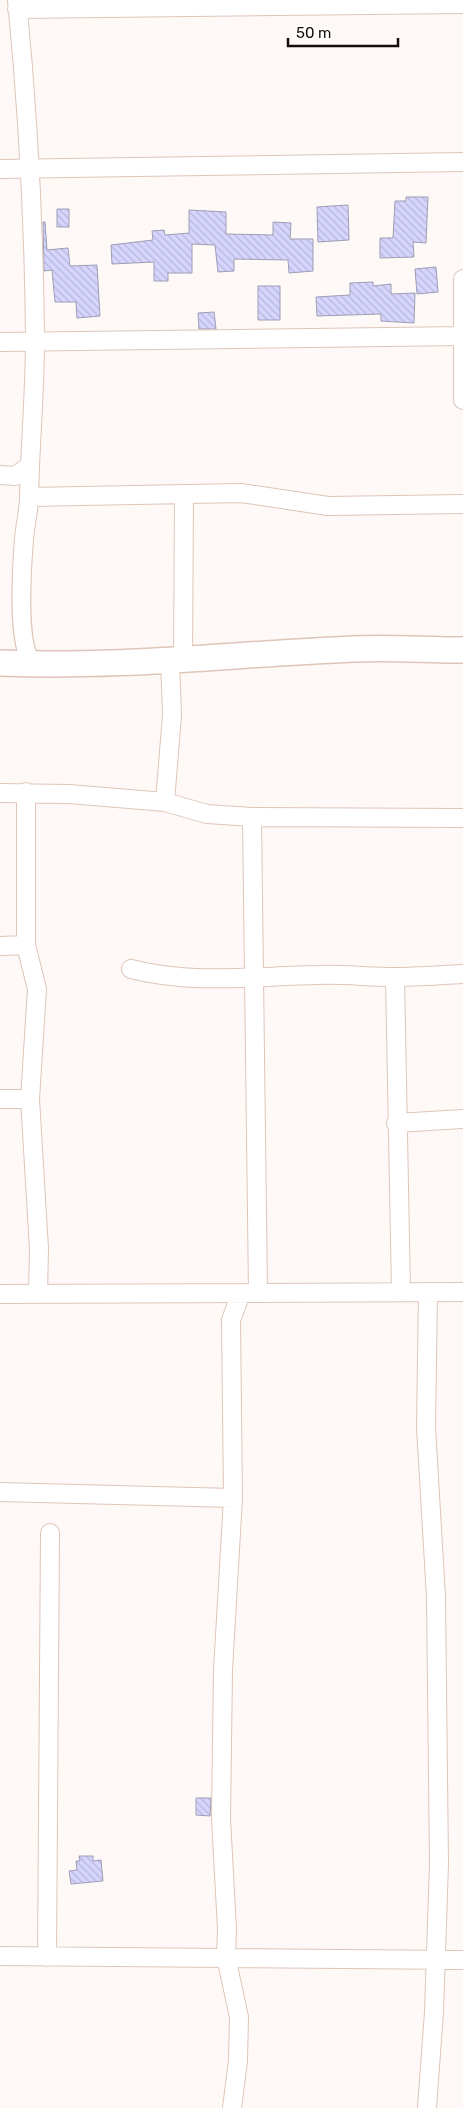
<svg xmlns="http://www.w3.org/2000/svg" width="463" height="2108" viewBox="0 0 463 2108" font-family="Rubik,sans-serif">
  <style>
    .building { fill: url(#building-back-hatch); stroke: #9d9db4 }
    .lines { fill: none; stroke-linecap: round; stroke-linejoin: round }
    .street-casing { stroke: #dec5b8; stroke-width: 20 }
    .secondary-casing { stroke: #dec5b8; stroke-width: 28 }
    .street { stroke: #fff; stroke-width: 18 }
    .secondary { stroke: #fff; stroke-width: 25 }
  </style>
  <defs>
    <pattern id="building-back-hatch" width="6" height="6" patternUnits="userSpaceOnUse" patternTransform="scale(1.25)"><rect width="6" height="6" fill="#d6d5fe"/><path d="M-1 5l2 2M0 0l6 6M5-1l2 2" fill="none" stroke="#b7b6d8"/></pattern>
  </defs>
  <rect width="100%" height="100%" fill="#fef9f6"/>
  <!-- building -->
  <path class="building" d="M406 197H428L426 243 413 242 414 257 380 258V238H393L395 201H406Z
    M348 205 349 240 318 242 317 207Z
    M57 209H69V227H57Z
    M189 210 226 212V234L273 235V222L291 223 290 239H313V271L289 273 288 260 234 259V271L218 272 215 245 192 244V273H168V281H154V262L112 264 111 245 153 240 152 231 164 230 165 235 189 233Z
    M43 222H45L47 250 68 248 70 266 97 265 100 316 77 318 76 302H55L52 270 44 271Z
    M436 267 438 292 417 294 415 269Z
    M373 282V286L391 284V294L415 293 414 323 381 321V314L317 316 316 297 350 295V283Z
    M258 286H280V320H258Z
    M214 312 216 329H199L198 313Z
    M196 1798H211L210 1816 196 1815Z
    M79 1856H93V1861L101 1860 103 1881 71 1884 69 1871 77 1870 76 1861H80Z"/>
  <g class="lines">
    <defs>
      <path id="street" d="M17 0C28 112 34 226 35 339 35 392 30 445 29 497 29 511 25 525 24 539 22 565 16 646 33 664
        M17 9 463 4
        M0 169 463 162
        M463 279V400
        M0 342 463 336
        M0 475 15 476 28 467
        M29 497 241 493 328 506 463 504
        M183 660 184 495
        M26 792V945L37 989 30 1099 39 1249 38 1294
        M0 793 69 794 165 802 207 814 252 817
        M165 802 172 715 170 660
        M0 946 26 945
        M131 969C193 985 255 976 318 975 343 974 369 977 394 977 417 977 440 975 463 974
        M395 977 401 1292
        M0 1099H30
        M396 1123 463 1119
        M258 1293 252 817 463 818
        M0 1294 463 1292
        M0 1492 233 1498
        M0 1956 463 1960
        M47 1957 50 1533
        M232 2108 238 2061 239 2017 226 1957 227 1930 221 1818 223 1670 233 1498 231 1320 241 1293
        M427 2108 434 2012 439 1864 436 1597 426 1427 428 1292"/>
      <path id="secondary" d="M0 663C118 668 235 654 353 649 389 647 426 650 463 650"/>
    </defs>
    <!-- street casing -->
    <use href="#street" class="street-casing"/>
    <!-- secondary casing -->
    <use href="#secondary" class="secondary-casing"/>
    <!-- street -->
    <use href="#street" class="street"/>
    <!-- secondary -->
    <use href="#secondary" class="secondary"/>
  </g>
  <!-- scale -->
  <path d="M288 38v8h110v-8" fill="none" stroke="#150d09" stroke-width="2.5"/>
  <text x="296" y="38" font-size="15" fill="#150d09" stroke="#ffffff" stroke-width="4" paint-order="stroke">50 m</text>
</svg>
